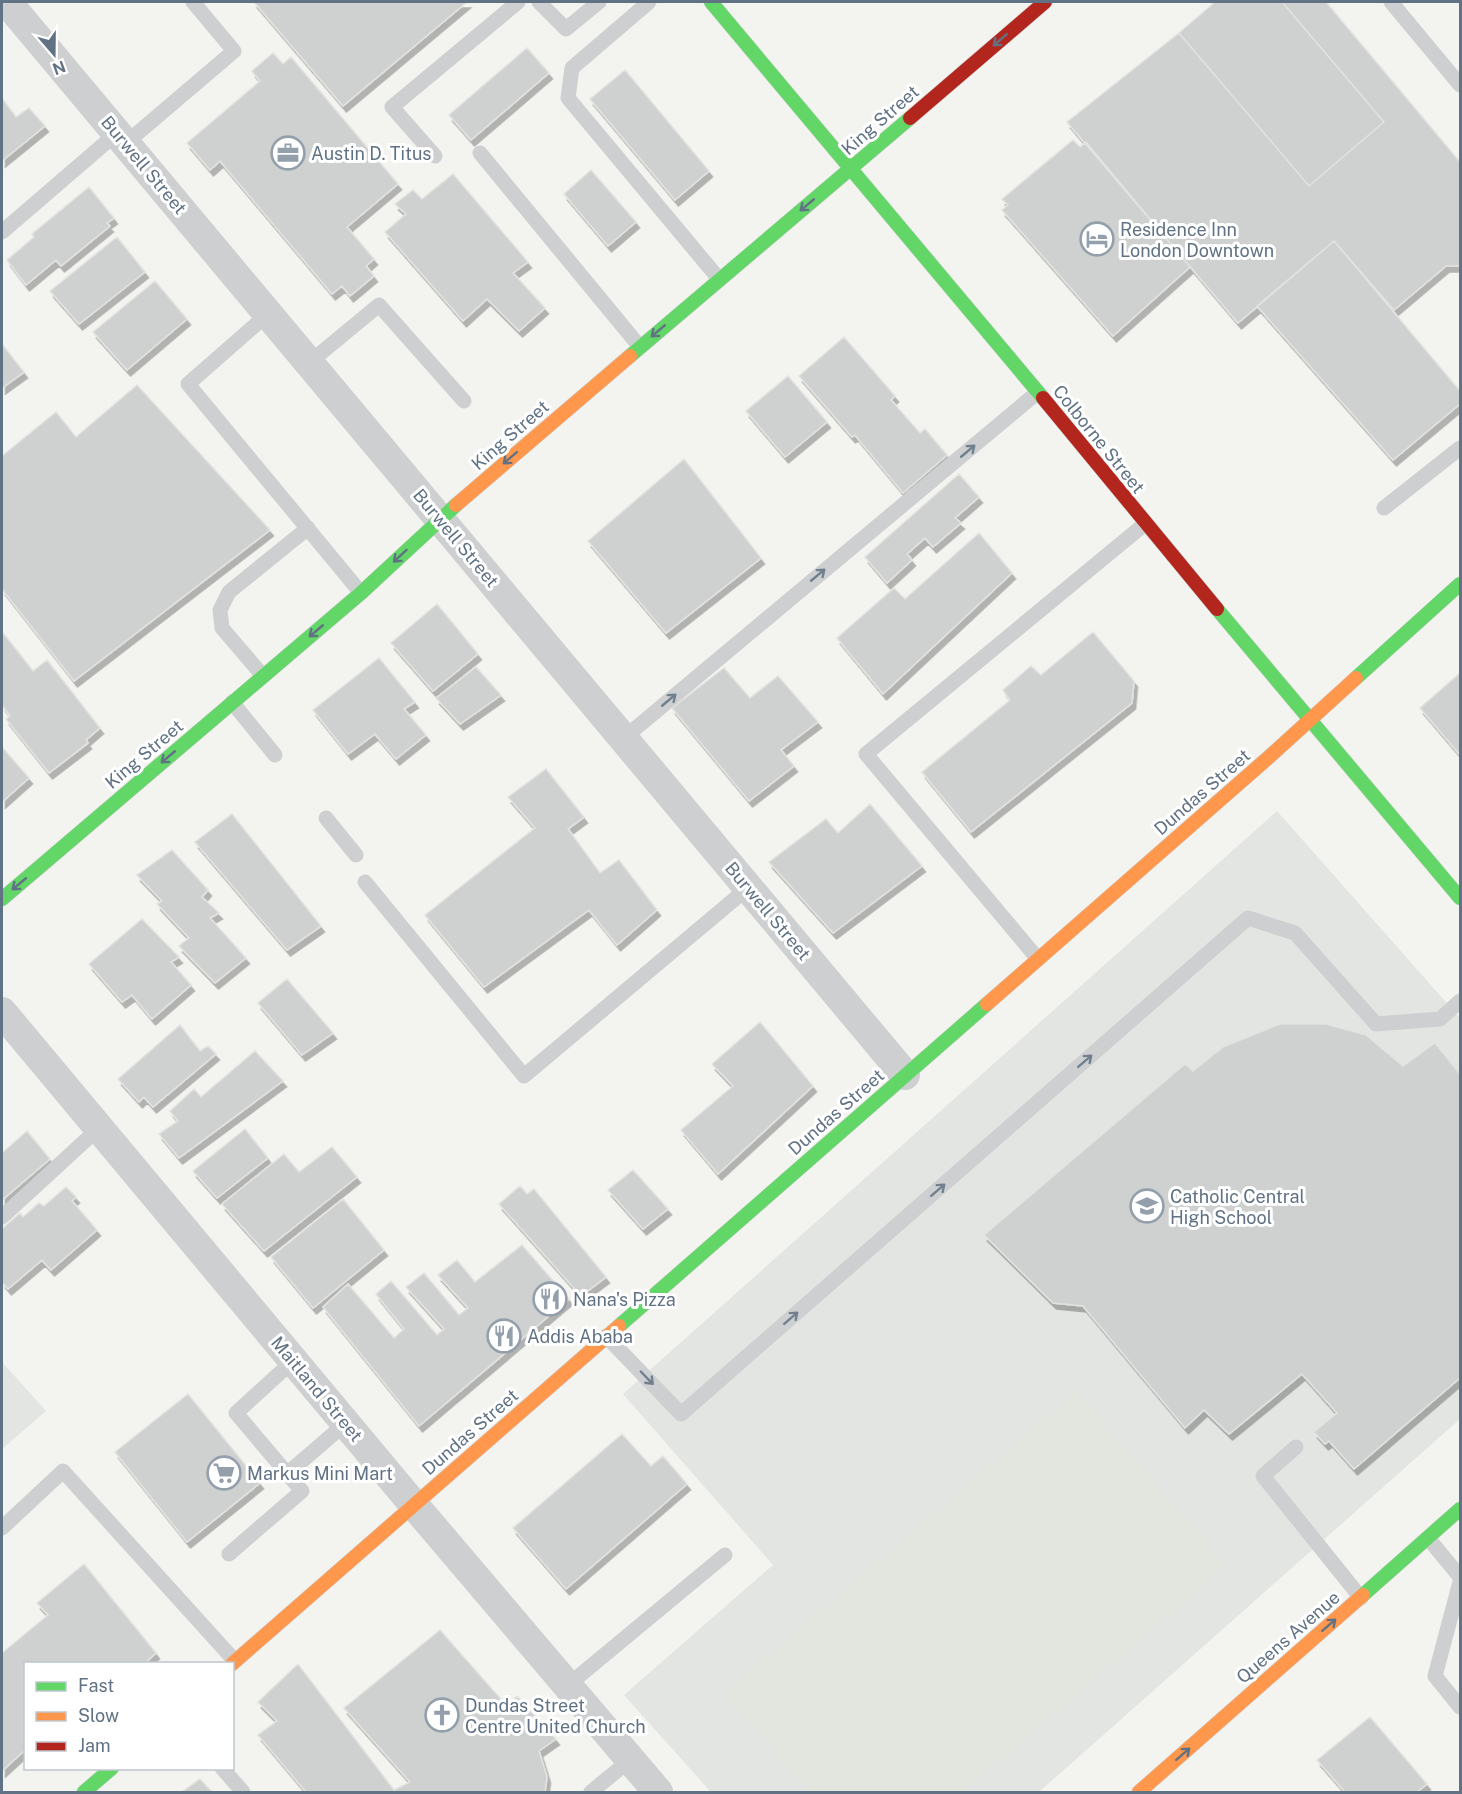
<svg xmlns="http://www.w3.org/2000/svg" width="1462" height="1794" viewBox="0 0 1462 1794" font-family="'Public Sans',sans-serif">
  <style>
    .built { fill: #e3e5e3 }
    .garden { fill: #e2e6de }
    .building { fill: #cfd0d0; stroke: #e2e2e0; stroke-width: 1.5; filter: url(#shadow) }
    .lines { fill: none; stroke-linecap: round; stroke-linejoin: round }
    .fast-casing { stroke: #cfd1d1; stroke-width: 15 }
    .slow-casing { stroke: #cfd1d1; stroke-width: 15 }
    .jam-casing { stroke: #cfd1d1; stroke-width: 15 }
    .lane { stroke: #cecfd0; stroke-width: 15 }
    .street { stroke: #cecfd0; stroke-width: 30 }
    .fast { stroke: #63d668; stroke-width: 14 }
    .slow { stroke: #ff974d; stroke-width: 14 }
    .jam { stroke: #b3261e; stroke-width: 14 }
    .oneway { stroke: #607284 }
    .oneway2 { stroke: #70808f }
    .labels { text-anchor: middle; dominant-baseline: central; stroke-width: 6; stroke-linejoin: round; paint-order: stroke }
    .street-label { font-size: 18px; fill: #607284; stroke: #fff }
    .poi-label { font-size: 18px; fill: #607284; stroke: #fff; text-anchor: start }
  </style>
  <defs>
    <filter id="shadow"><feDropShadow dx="3.5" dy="6" stdDeviation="0" flood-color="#0004"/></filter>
  </defs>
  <rect width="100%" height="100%" fill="#f3f3f0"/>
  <!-- built -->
  <path class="built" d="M1277 811 1460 1018V1419L1039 1792H711L624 1695 773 1565 623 1394Z
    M2 1362 46 1411 2 1449Z"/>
  <!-- garden -->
  <path class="garden" d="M1076 1392 1226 1566 962 1792H810L724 1693Z"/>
  <!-- building -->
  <path class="building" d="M254 2H467L343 106Z
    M1215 2H1282L1384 122 1309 186 1179 33Z
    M1282 2H1326L1460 162V266H1446L1394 310 1334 241 1238 323 1067 122 1179 33 1309 186 1384 122Z
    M527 48 549 73 471 140 449 115Z
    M273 53 283 64 291 57 398 184 347 227 374 259 366 266 374 276 350 296 342 286 332 294 220 161 210 170 187 143 260 81 252 71Z
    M625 70 709 171 675 200 590 99Z
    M2 98 16 117 29 108 45 126 2 161Z
    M1073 140 1080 147 1086 142 1190 267 1113 336 1002 210 1008 205 1002 199Z
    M591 170 636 222 608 246 564 194Z
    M453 174 528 262 513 273 545 308 519 331 487 299 463 321 385 232 406 214 395 204 413 190 422 199Z
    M89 187 114 218 107 223 110 226 61 266 56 260 26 285 7 260 34 237 32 234Z
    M117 237 145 272 79 324 50 291Z
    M1334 241 1460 391V404L1393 460 1257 306Z
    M155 281 187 319 127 370 93 332Z
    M844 337 895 396 891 400 920 433 925 429 947 455 903 493 855 435 852 437 799 376Z
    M2 344 24 372 2 388Z
    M788 376 827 422 785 457 746 411Z
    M137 385 270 530 74 681 2 589V456L56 412 76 437Z
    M684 459 761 558 666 633 588 541Z
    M959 474 979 497 955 518 961 523 933 547 925 538 907 554 912 560 887 583 865 557Z
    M979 533 1012 573 883 694 837 638 894 588 905 599Z
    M437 604 478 654 433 691 391 643Z
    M1093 632 1134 681 1132 703 971 832 922 772 1010 700 1003 690 1031 666 1041 675Z
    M4 634 33 671 47 660 100 728 86 740 88 743 49 773 6 719 10 716 2 705V636Z
    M379 658 415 702 404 709 426 735 396 759 375 734 348 754 313 710Z
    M476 667 501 695 460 724 436 698Z
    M724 668 750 698 778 676 818 722 781 750 794 766 749 801 672 708Z
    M1460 673V755L1420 708Z
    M2 747 29 778 2 802Z
    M546 769 584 817 568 829 600 873 619 860 657 910 617 945 589 910 484 987 425 915 535 828 508 797Z
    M870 804 922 866 833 933 769 862 826 819 838 833Z
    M232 814 321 926 287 950 195 842Z
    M172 850 208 890 202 897 219 913 210 918 246 958 215 983 179 946 189 938 157 904 162 901 137 875Z
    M142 919 179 957 171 962 191 985 152 1019 132 995 122 1002 89 964Z
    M287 979 333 1033 302 1055 258 1003Z
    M760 1022 813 1086 718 1174 681 1130 733 1086 712 1064Z
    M1280 1024H1326L1366 1035 1403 1066 1435 1043 1460 1074V1378L1354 1469 1329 1441 1325 1444 1314 1432 1337 1413 1302 1374 1229 1434 1204 1410 1185 1428 1083 1306 1053 1303 984 1235 1185 1064 1193 1071 1223 1047Z
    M180 1025 200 1051 208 1046 216 1054 153 1107 144 1097 139 1102 118 1079Z
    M255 1051 283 1081 179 1158 159 1134 178 1121 170 1111 194 1089 201 1097Z
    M245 1129 268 1158 217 1198 193 1171Z
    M27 1131 50 1159 2 1200V1153Z
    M332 1147 357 1177 264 1251 222 1204 284 1154 299 1172Z
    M633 1170 668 1209 643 1229 608 1190Z
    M520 1186 527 1194 534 1189 606 1277 581 1296 499 1204Z
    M66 1187 76 1197 72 1201 97 1230 51 1270 42 1260 8 1289 2 1282V1229L20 1213 23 1217 39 1203 44 1206Z
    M343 1199 384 1250 313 1308 271 1257Z
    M522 1245 569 1299 419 1426 323 1307 348 1284 394 1338 404 1329 376 1294 391 1281 437 1335 444 1329 406 1287 424 1273 459 1315 468 1308 438 1275 457 1260 475 1282Z
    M188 1394 260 1483 187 1542 115 1452Z
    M622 1434 651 1466 663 1456 687 1484 566 1589 513 1528Z
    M84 1564 156 1653 144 1664H26V1749L2 1771V1653L48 1615 37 1603Z
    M440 1630 507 1706 517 1696 556 1739 539 1751 547 1777 545 1792H306L258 1735 277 1721 258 1702 298 1664 394 1790 410 1782 344 1708Z
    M1370 1717 1427 1784 1417 1792H1345L1317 1760Z
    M200 1779 212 1792H182Z"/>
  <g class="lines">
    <defs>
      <path id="fast" d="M711 2 1043 398
        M630 356 910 118
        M1217 609 1460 898
        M1356 678 1460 584
        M2 899 361 593 456 505
        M619 1326 987 1004
        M1363 1595 1460 1509
        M84 1792 112 1768"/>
      <path id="slow" d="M456 505 630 356
        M987 1004 1269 757 1356 678
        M232 1664 619 1326
        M1139 1792 1363 1595"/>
      <path id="jam" d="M910 118 1045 2
        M1043 398 1217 609"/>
    </defs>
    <!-- fast casing -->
    <use href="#fast" class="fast-casing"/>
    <!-- slow casing -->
    <use href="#slow" class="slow-casing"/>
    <!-- jam casing -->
    <use href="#jam" class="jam-casing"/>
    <!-- lane -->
    <path class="lane" d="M539 2 566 29 599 2
      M649 2 572 68 568 98 719 279
      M1391 2 1460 85
      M126 143 234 51 193 2
      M480 153 640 347
      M435 156 392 107 518 2
      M2 232 117 133
      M269 313 188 384 361 593
      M310 362 379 305 464 401
      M1384 508 1460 448
      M263 676 222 628 220 610 229 592 308 528
      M232 702 275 755
      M624 738 1038 392
      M326 818 356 855
      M365 882 524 1076 749 887
      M1038 959 866 754 1146 523
      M2 1217 99 1128
      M606 1336 681 1414 1248 918 1295 933 1376 1024 1440 1019 1460 1001
      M1296 1447 1263 1476 1361 1598
      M288 1473 346 1423
      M2 1528 63 1471 235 1661
      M1428 1538 1460 1577
      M229 1554 302 1491 236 1413 293 1361
      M1460 1582 1435 1676 1460 1707
      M567 1686 725 1555
      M222 1768 243 1792
      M591 1792 630 1760"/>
    <!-- street -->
    <path class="street" d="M7 2 905 1075
      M2 1012 414 1505 658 1792"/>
    <!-- fast -->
    <use href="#fast" class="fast"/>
    <!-- slow -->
    <use href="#slow" class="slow"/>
    <!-- jam -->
    <use href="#jam" class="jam"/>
  </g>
  <!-- one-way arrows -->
  <defs><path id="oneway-shaft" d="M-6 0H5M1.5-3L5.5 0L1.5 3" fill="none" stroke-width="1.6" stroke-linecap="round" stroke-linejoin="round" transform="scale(1.5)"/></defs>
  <g class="oneway">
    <use href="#oneway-shaft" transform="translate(1000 40) rotate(139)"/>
    <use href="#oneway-shaft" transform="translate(807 205) rotate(140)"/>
    <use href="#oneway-shaft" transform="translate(658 331) rotate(140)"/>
    <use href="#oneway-shaft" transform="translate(510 458) rotate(139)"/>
    <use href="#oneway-shaft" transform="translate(400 556) rotate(137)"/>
    <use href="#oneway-shaft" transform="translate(316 631) rotate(140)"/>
    <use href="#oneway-shaft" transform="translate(168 757) rotate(140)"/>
    <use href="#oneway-shaft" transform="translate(19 884) rotate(140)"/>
    <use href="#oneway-shaft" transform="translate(1329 1625) rotate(-41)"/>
    <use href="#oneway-shaft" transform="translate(1183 1754) rotate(-41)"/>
  </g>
  <g class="oneway2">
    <use href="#oneway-shaft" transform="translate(968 451) rotate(-40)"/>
    <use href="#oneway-shaft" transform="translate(818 575) rotate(-40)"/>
    <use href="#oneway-shaft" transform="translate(669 700) rotate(-40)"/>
    <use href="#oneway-shaft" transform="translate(1085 1061) rotate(-41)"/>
    <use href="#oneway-shaft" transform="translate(938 1190) rotate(-41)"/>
    <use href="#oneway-shaft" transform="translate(791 1318) rotate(-41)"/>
    <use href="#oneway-shaft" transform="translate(647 1378) rotate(46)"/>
  </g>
  <!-- icons -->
  <defs>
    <symbol id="office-ring" viewBox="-11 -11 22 22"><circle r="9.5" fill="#fff" stroke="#939faa" stroke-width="1.5"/><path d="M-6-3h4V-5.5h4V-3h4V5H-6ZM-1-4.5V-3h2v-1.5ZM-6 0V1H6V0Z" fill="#939faa"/></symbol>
    <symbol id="hotel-ring" viewBox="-11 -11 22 22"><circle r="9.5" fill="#fff" stroke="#939faa" stroke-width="1.5"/><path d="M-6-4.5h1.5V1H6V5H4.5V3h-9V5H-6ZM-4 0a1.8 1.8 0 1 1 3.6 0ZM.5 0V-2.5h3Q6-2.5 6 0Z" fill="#939faa"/></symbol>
    <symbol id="school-ring" viewBox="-11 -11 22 22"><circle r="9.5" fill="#fff" stroke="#939faa" stroke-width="1.5"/><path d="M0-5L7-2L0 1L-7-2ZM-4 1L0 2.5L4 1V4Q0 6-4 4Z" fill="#939faa"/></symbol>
    <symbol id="restaurant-ring" viewBox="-11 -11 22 22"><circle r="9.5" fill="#fff" stroke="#939faa" stroke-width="1.5"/><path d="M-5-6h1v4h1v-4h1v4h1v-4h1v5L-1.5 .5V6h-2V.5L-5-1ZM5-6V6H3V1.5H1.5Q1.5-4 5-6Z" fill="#939faa"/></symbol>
    <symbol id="supermarket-ring" viewBox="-11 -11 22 22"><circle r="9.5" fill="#fff" stroke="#939faa" stroke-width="1.5"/><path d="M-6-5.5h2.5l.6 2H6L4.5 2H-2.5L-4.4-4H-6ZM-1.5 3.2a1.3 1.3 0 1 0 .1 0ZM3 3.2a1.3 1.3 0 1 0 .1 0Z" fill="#939faa"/></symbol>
    <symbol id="church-ring" viewBox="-11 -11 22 22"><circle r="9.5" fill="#fff" stroke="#939faa" stroke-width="1.5"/><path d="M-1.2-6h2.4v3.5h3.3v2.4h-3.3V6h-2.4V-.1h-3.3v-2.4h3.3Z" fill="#939faa"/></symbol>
  </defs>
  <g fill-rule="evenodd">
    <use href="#office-ring" x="269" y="134" width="38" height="38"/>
    <use href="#hotel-ring" x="1078" y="220" width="38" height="38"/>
    <use href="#school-ring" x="1128" y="1187" width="38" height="38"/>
    <use href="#restaurant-ring" x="531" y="1280" width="38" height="38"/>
    <use href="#restaurant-ring" x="485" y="1317" width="38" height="38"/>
    <use href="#supermarket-ring" x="205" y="1454" width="38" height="38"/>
    <use href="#church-ring" x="423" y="1696" width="38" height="38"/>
  </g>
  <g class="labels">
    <!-- street labels -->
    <g class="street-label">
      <text transform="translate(880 120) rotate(-41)">King Street</text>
      <text transform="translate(144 165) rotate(50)">Burwell Street</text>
      <text transform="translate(510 435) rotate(-41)">King Street</text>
      <text transform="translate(1099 439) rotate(51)">Colborne Street</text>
      <text transform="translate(456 538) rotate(50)">Burwell Street</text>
      <text transform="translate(144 754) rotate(-40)">King Street</text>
      <text transform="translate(1202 792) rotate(-41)">Dundas Street</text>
      <text transform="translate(768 911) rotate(50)">Burwell Street</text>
      <text transform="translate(836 1112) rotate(-41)">Dundas Street</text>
      <text transform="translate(317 1389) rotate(50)">Maitland Street</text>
      <text transform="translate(470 1432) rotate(-41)">Dundas Street</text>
      <text transform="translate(1288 1637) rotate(-41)">Queens Avenue</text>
    </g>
    <!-- poi labels -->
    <g class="poi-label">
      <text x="311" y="153">Austin D. Titus</text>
      <text x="1120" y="229">Residence Inn<tspan x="1120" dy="21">London Downtown</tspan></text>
      <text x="1170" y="1196">Catholic Central<tspan x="1170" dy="21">High School</tspan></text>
      <text x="573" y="1299">Nana's Pizza</text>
      <text x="527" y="1336">Addis Ababa</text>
      <text x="247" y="1473">Markus Mini Mart</text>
      <text x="465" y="1705">Dundas Street<tspan x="465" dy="21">Centre United Church</tspan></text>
    </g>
  </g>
  <!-- border -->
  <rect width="1462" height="1794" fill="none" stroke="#607284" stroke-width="6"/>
  <!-- legend -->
  <rect x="24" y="1662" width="210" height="108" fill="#ffffff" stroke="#bfc7ce" stroke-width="1.5"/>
  <rect x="36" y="1682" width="30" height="9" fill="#63d668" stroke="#bfc7ce" stroke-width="1.5"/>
  <text x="78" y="1692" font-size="18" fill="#607284">Fast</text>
  <rect x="36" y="1712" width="30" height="9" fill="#ff974d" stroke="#bfc7ce" stroke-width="1.5"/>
  <text x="78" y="1722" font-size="18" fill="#607284">Slow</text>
  <rect x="36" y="1742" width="30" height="9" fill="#b3261e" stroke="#bfc7ce" stroke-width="1.5"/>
  <text x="78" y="1752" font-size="18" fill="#607284">Jam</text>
  <!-- north arrow -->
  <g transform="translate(54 54) rotate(160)" stroke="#ffffff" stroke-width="4.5" paint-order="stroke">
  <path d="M0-4.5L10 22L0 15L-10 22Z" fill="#607284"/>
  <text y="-9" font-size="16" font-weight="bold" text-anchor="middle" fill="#607284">N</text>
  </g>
</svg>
